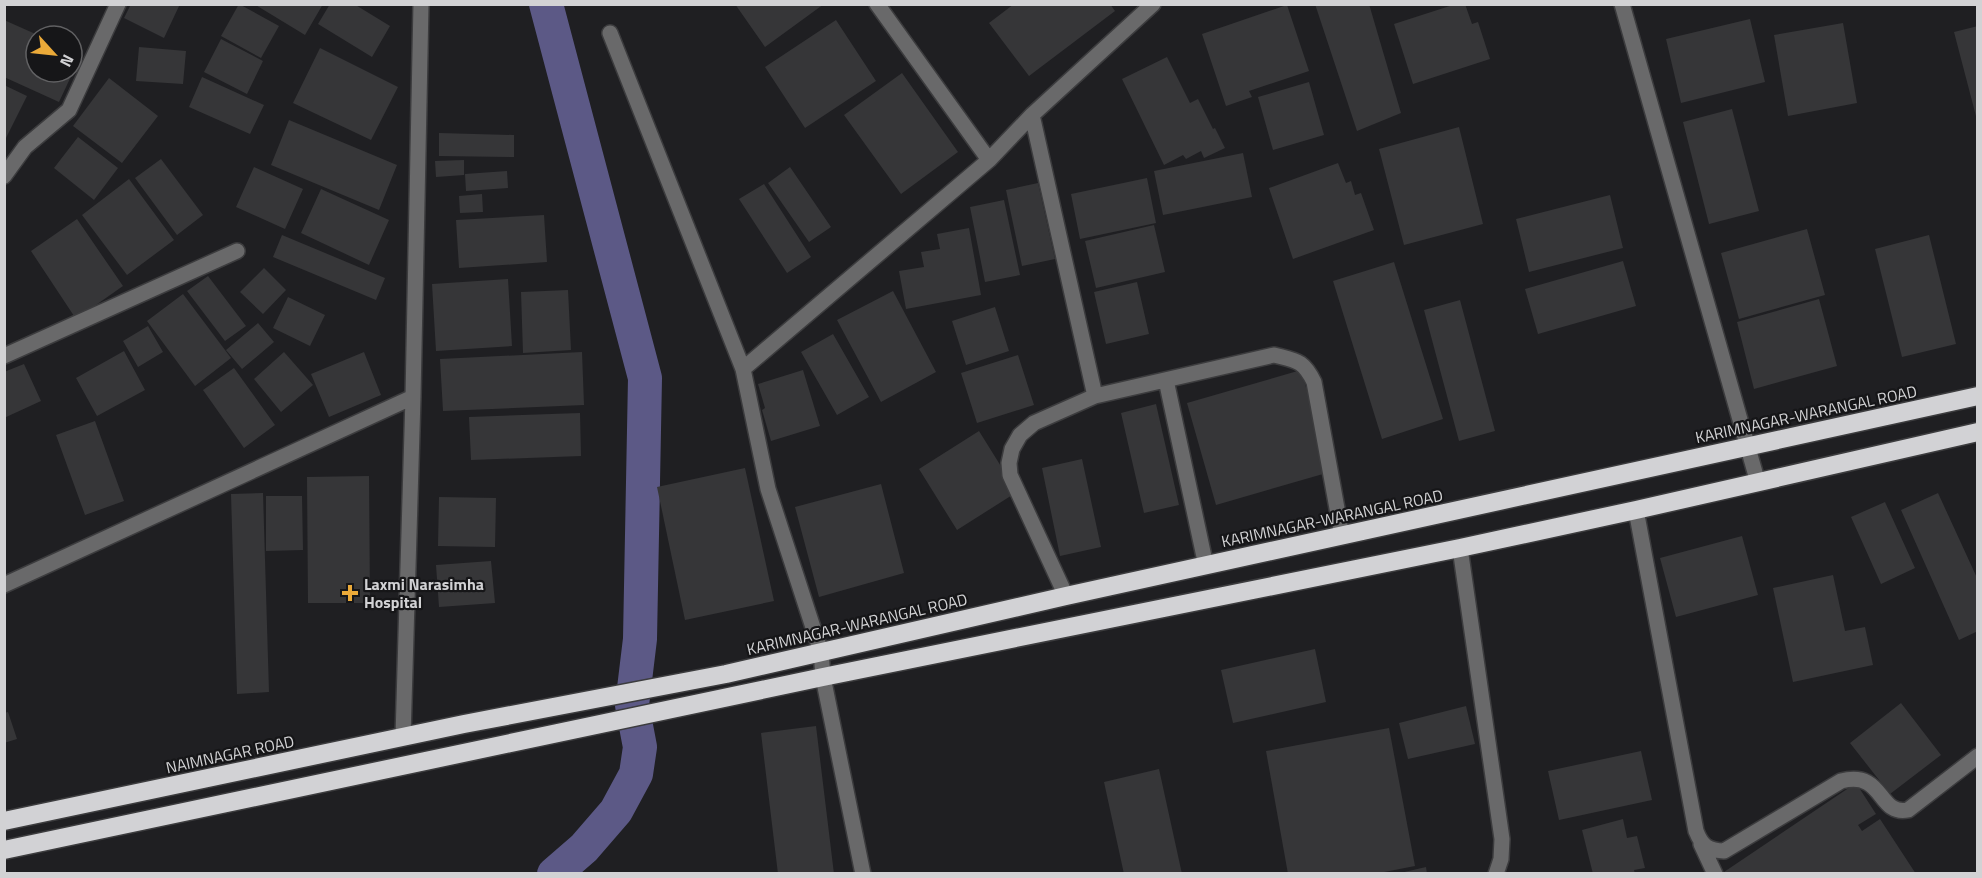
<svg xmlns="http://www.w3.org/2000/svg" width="1982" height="878" viewBox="0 0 1982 878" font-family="'Titillium Web',sans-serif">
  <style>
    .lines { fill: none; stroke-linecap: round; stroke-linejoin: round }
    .canal { stroke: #5c5986; stroke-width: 34 }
    .building { fill: #363638 }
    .minor-casing { stroke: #3c3c3e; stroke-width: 18 }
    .highway-casing { stroke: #3c3c3e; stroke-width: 21 }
    .minor { stroke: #69696a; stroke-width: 15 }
    .highway { stroke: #d2d2d5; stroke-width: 18 }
    .poi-dot { fill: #ebaa39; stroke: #161618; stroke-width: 2 }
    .labels { text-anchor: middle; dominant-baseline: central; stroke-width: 4.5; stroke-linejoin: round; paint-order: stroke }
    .street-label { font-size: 16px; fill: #d2d2d4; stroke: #161618 }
    .poi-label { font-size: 16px; font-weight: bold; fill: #d2d2d4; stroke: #161618; text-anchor: start }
  </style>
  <rect width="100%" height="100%" fill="#1f1f22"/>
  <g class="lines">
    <!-- canal -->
    <path class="canal" d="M546 4 645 378 640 639 632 705 640 747 636 774 616 811 584 848 554 874"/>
  </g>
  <!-- building -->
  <path class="building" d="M131 4H180L164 38 124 18Z
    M239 4 279 26 261 58 221 36Z
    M254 4H323L305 35Z
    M330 4H354L390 26 372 57 318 24Z
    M735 4H824L765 47Z
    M1014 4H1110L1115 11 1029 76 989 23Z
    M1315 4H1369L1401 113 1357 131Z
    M1456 4H1465L1472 24 1478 22 1490 59 1413 84 1394 24Z
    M1287 5 1309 71 1249 91 1252 97 1226 106 1202 34Z
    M1750 19 1765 82 1681 103 1666 39Z
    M4 20 40 36H36V72H72V51L81 55 59 102 4 77Z
    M836 20 876 81 805 128 765 67Z
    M1843 23 1857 103 1788 116 1774 35Z
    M1978 26V120H1977L1954 32Z
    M221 39 263 61 247 94 204 72Z
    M139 47 186 51 183 84 136 81Z
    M320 48 398 87 371 140 293 103Z
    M1167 57 1190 103 1198 99 1213 129 1215 128 1225 148 1204 158 1201 151 1186 159 1183 155 1164 165 1122 79Z
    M902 73 958 152 901 194 844 115Z
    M202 77 264 105 250 134 189 107Z
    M109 78 158 116 122 163 73 126Z
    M1309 82 1324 135 1273 150 1258 97Z
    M4 85 27 96 4 142Z
    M1732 109 1759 211 1709 224 1683 122Z
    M289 120 397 165 379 210 271 165Z
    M1459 127 1483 224 1404 245 1379 149Z
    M439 133 514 135V157L439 156Z
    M78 137 118 168 94 200 54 168Z
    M1243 153 1252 197 1163 215 1154 171Z
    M161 159 203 215 177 235 135 178Z
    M464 160V175L436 177 435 161Z
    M1338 163 1346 183 1351 181 1355 195 1361 193 1374 230 1293 259 1269 188Z
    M254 167 303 189 285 229 236 207Z
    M790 167 831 227 809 242 768 183Z
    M507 171 508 188 466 191 465 174Z
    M1147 178 1156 223 1080 239 1071 194Z
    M129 179 174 240 127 275 82 215Z
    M1038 183 1055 259 1022 266 1006 190Z
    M764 184 811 257 787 273 739 199Z
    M321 189 389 220 369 265 301 233Z
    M482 194 483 212 460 213 459 196Z
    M1610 195 1623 248 1529 272 1516 219Z
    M1004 200 1020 275 985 282 970 207Z
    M544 215 547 262 459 268 456 220Z
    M77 219 123 286 76 319 31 251Z
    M1154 225 1165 272 1096 288 1085 241Z
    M969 228 981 295 906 309 899 271 924 267 921 252 940 249 937 234Z
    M1807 229 1825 295 1739 319 1721 253Z
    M282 235 385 278 376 300 273 257Z
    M1929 235 1956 344 1902 357 1875 249Z
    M1623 261 1636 306 1538 334 1525 289Z
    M1394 262 1443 419 1382 439 1333 281Z
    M264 268 286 290 263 314 240 292Z
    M208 276 246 326 225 341 187 291Z
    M508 279 512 346 436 351 432 284Z
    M1137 282 1149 334 1106 344 1094 292Z
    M568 290 571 350 523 353 521 292Z
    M893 291 936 372 881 402 837 320Z
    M183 294 231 358 195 386 147 321Z
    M288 297 325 315 310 346 273 328Z
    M1819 299 1837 366 1754 389 1737 322Z
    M1460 300 1495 431 1459 441 1424 310Z
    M995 307 1009 351 966 365 952 321Z
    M258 323 274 342 242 369 226 350Z
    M148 326 163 352 138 367 123 341Z
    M833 334 869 397 837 415 801 352Z
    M124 351 145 390 97 416 76 378Z
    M284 352 313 385 281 412 254 379Z
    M364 352 381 395 329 417 311 374Z
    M582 352 584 405 443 411 440 359Z
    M1018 355 1034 405 977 423 961 373Z
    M24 364 41 401 4 418V372Z
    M234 368 275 425 244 448 203 390Z
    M803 370 820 426 771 441 762 410 765 408 758 384Z
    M1301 370 1330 472 1216 505 1187 403Z
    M1156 404 1179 505 1144 513 1121 413Z
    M580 413 581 456 471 460 469 417Z
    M95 421 124 501 85 515 56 435Z
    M979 431 1017 492 957 530 919 469Z
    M1082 459 1101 547 1060 556 1042 468Z
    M745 468 774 601 685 620 657 487Z
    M369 476 370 603H308L307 477Z
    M881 484 904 573 819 597 795 507Z
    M263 493 269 692 237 694 231 494Z
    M1938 493 1978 580V631L1959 640 1901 510Z
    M266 496H302L303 550 266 551Z
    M439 497 496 498 495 547 438 546Z
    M1885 502 1915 568 1881 584 1851 517Z
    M1742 536 1758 595 1676 617 1660 558Z
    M491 561 495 603 439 607 436 565Z
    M1833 575 1845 631 1865 627 1873 665 1793 682 1773 588Z
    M1315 649 1326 702 1233 723 1221 670Z
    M1901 703 1941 755 1890 794 1850 743Z
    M1466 706 1475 744 1408 759 1399 723Z
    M8 712 17 739 4 743V713Z
    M816 726 834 874H778L761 733Z
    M1389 728 1415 866 1374 874H1288L1266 751Z
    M1641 751 1652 800 1559 820 1548 771Z
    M1159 769 1182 874H1124L1104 782Z
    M1856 783 1876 814 1858 825 1862 831 1880 819 1916 874H1721Z
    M1623 819 1627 838 1637 836 1645 868 1634 870 1635 874H1593L1582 830Z
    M1426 867 1427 874H1400V873Z"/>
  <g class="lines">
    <defs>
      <path id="minor" d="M877 4 989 160
        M1622 4 1758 483
        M610 33 743 369 768 489 821 652 823 677 863 874
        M1032 115 1095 396
        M4 176 25 147 69 110 118 4
        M4 356 237 251
        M743 369 989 160 1032 115 1153 4
        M1166 380 1206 566
        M1636 510 1696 831C1702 846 1707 850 1724 851L1841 781C1885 770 1877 816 1908 810L1978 756
        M1460 548 1502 839 1501 859 1496 874
        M4 585 413 397
        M1066 596 1010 475 1009 463 1012 449 1020 435 1034 423 1095 396 1274 355C1297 361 1303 360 1314 382L1342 536
        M403 737 413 397 421 4
        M1701 844 1715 874"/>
      <path id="highway" d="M4 821 464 724 726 674 1066 596 1978 396
        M4 850 823 677 1460 548 1636 510 1978 432"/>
    </defs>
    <!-- minor casing -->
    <use href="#minor" class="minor-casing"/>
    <!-- highway casing -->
    <use href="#highway" class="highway-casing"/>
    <!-- minor -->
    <use href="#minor" class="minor"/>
    <!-- highway -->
    <use href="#highway" class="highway"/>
  </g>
  <!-- markers -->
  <path class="poi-dot" d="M347 584h6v6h6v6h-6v6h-6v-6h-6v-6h6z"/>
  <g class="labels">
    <!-- street labels -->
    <g class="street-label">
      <text transform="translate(1806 414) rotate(-12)">KARIMNAGAR-WARANGAL ROAD</text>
      <text transform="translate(1332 518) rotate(-12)">KARIMNAGAR-WARANGAL ROAD</text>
      <text transform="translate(857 624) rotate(-13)">KARIMNAGAR-WARANGAL ROAD</text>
      <text transform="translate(230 754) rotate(-12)">NAIMNAGAR ROAD</text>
    </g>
    <!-- poi labels -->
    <g class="poi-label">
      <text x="364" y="584">Laxmi Narasimha<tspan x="364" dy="18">Hospital</tspan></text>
    </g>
  </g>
  <!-- border -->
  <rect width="1982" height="878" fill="none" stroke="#d2d2d4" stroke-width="12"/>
  <!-- north arrow -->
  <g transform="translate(54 54) rotate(117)"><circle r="28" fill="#161618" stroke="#616163" stroke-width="1.5"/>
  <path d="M0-4.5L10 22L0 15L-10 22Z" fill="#ebaa39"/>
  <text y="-9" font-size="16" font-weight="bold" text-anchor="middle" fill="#d2d2d4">N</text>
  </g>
</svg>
